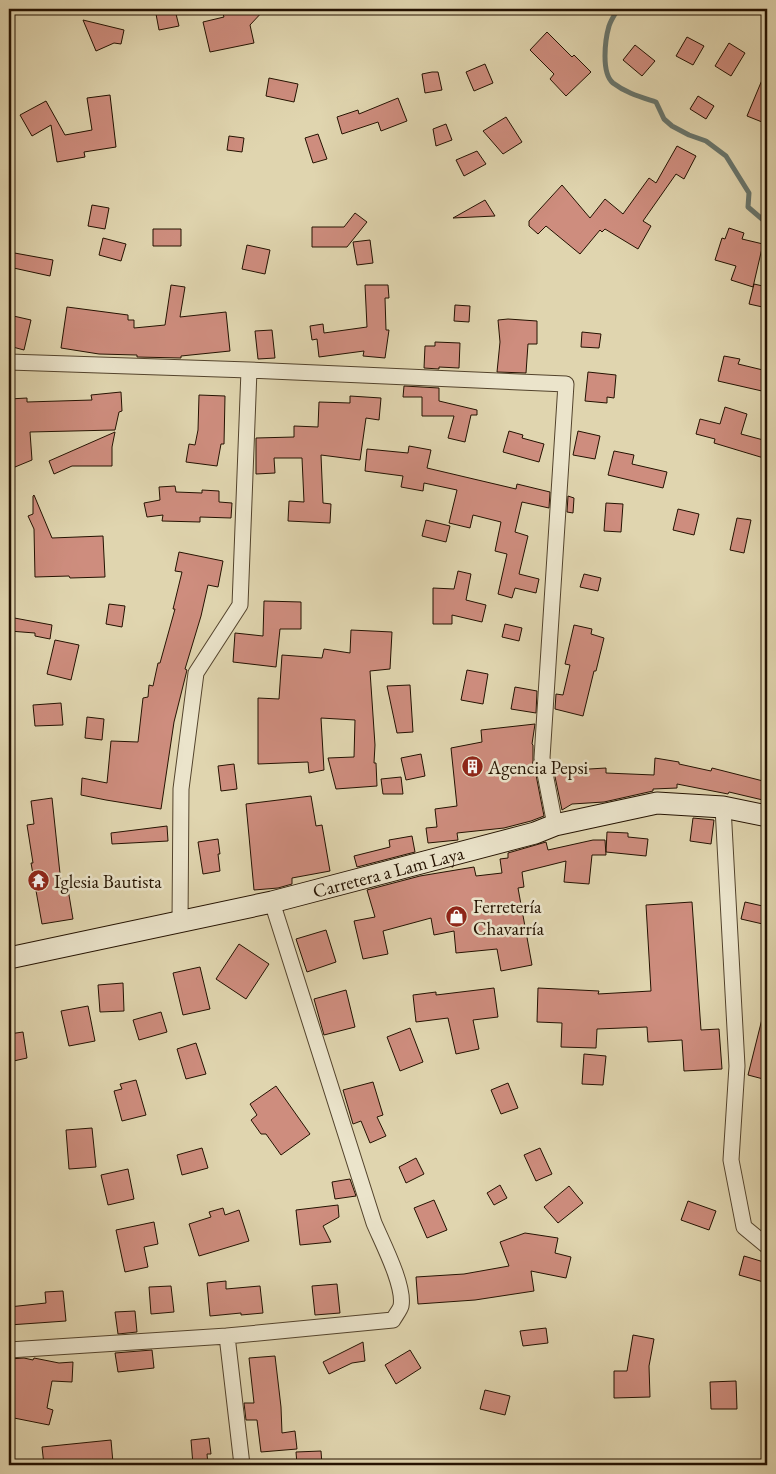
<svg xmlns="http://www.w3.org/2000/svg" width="776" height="1474" viewBox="0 0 776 1474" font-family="'EB Garamond',serif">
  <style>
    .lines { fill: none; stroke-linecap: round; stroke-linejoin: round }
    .stream { stroke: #68756c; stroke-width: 5 }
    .building { fill: #ce8d7e; stroke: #241201 }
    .street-casing { stroke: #53432c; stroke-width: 17 }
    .secondary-casing { stroke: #241201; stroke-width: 23 }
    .street { stroke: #ebe4cb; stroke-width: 15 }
    .secondary { stroke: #ebe4cb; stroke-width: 21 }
    .labels { text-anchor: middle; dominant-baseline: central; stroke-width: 5; stroke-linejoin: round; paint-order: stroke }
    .poi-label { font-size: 19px; fill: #241201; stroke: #ebe4cb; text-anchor: start }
    .street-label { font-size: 19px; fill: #241201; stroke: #ebe4cb }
  </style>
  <rect width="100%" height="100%" fill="#e0d5af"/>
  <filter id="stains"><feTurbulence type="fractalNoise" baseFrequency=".004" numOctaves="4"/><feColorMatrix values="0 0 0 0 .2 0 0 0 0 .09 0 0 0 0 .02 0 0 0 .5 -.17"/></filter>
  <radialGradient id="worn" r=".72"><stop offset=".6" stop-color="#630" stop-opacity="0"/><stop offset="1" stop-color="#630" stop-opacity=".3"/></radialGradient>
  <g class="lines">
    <!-- stream -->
    <path class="stream" d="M618 9C615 14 611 20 609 26 605 40 601 73 613 83 626 93 641 97 656 102L664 119 672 126 689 135 706 141 726 156 749 193 748 207 762 219 767 220"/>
  </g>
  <!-- building -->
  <path class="building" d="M250 9H265L250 25 254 43 210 52 203 22 224 17 223 14Z
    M175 10 179 26 159 30 156 14Z
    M83 20 124 30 121 44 114 43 96 51Z
    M547 32 572 57 574 55 591 72 566 96 550 79 554 74 530 50Z
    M687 37 704 46 693 65 676 56Z
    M729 43 745 53 731 76 715 66Z
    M635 45 655 61 642 76 623 60Z
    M485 64 493 83 474 91 466 72Z
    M767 68V124L747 116Z
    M432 72H438L442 90 425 93 422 74Z
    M269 78 298 84 294 102 266 96Z
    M110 95 116 147 84 152 85 157 57 162 51 125 32 136 20 115 46 101 65 135 92 130 87 98Z
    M698 96 714 106 706 119 690 109Z
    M398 98 407 121 381 131 378 122 342 134 337 117 358 110 359 114Z
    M506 117 522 142 503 154 483 131Z
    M446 124 452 140 436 146 433 129Z
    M318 134 327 159 313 163 305 138Z
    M229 136 244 138 242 152 227 150Z
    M677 146 696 156 684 179 676 174 643 221 651 226 638 249 605 229 602 232 600 230 580 254 546 226 538 234 529 226V221L562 185 590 218 605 199 623 214 649 178 656 183Z
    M477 151 486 164 464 176 456 160Z
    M485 200 495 216 453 218Z
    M92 205 109 208 105 229 88 226Z
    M355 213 367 222 347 247H312V227H344Z
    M729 228 744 233 742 239 763 244 753 287 731 280 736 266 715 260 722 238 725 239Z
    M153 229H181V246H153Z
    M103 238 126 244 121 261 99 255Z
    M370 240 373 263 357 265 353 242Z
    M247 245 270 250 265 274 242 269Z
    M9 252 53 260 50 276 9 267Z
    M754 284 767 287V308L749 304Z
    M171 285 185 287 180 317 226 312 230 351 181 356V358L137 357V355L99 354 61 348 67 307 128 315V320H134V328L165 325Z
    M365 285H388L389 298H385L386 330H389L385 358 363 356 364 351 319 357 317 339 312 340 310 326 323 324 324 333 367 327Z
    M455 305 470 306 469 322 454 321Z
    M9 315 31 320 24 350 9 346Z
    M508 319 537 321V344H528L526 373 497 372 500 342 498 320Z
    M272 330 275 358 258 359 255 331Z
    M582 332 601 334 599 348 581 347Z
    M435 342 460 343 459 368 439 367V369L424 368 425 346H435Z
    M724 356 740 359 738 364 767 371 762 391 718 381Z
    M588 372 616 375 614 398 607 397V403L585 401Z
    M404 386 439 388V401L477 410V415H471L465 442 448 438 454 416H422V397H403Z
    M121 392 122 411 119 412 115 430 30 432 32 460 15 467 9 452V399L27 398V402L92 400 91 395Z
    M199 395 225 396 224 444H221L217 466 186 462 189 444 195 445 198 430Z
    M350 396 381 398 379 420 366 418 360 460 321 455 323 503 331 504 330 523 288 521 289 501 304 502 302 458H274L275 473 256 474V438L294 437V426L318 427 319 402 350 403Z
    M725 407 747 414 741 434 767 441V459L714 443 715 439 696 434 700 419 720 424Z
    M509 431 523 435 522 438 544 444 539 462 503 452Z
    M578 431 600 436 595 459 573 455Z
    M115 432 112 447V466H72L54 474 49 461Z
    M409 446 431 450 427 468 516 489 517 484 550 492 549 508 522 502 515 532 528 536 519 574 539 579 536 593 515 588 512 598 498 594 507 554 495 551 501 522 473 515 470 528 449 523 457 490 424 483 423 491 401 487 403 476 365 471 367 449 408 453Z
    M614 451 634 455 632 464 667 472 663 488 608 475Z
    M175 486 176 492 202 493V490L219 491V502L232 503 231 518 200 517V522L162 521 163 515 147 517 144 503 160 500 159 487Z
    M34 495 52 538 103 536 105 577 70 578 69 576 35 577 34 529 28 516 33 514V496Z
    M568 496 574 498 573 513 567 512Z
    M606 503 623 504 621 532 604 531Z
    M678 509 699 514 694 535 673 530Z
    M737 518 751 520 744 553 730 550Z
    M426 520 450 526 446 542 422 536Z
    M179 552 223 561 218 587 208 585 201 616 185 669 187 670 174 722 161 809 106 800 81 795 82 778 107 783 111 741 138 742 143 698 148 697 149 685 153 686 158 663H160L175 609H173L182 572 175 571Z
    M458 571 471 574 466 600 486 605 482 622 452 615V624H433V588L454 589Z
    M584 574 601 578 598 591 580 587Z
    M264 601 301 602V629H280L276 667 233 662 235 633 263 636Z
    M109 604 125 606 122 627 106 624Z
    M9 617 52 625 50 639 35 636V633L9 631Z
    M505 624 522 628 519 641 502 637Z
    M574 625 592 629 591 634 604 638 596 671H594L583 716 555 709 556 694 563 695 570 665 565 664Z
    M351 630 392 632 390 669 370 671 375 745 374 763H376L377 786 336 789 328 758 354 757 355 720 321 718 324 770 309 773 308 762 258 764V698L279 699 282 655 322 658 324 649 350 653Z
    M55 640 79 645 71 680 47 674Z
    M467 670 488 674 483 704 461 700Z
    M410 685 413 732 397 733 387 686Z
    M515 687 537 691 536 713 511 709Z
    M61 703 63 725 35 726 33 705Z
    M87 717 104 719 102 740 85 738Z
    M535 724 532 744 533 745V761L530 776 536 775 544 816 531 821 504 828 457 833 458 840 428 843 426 828 437 827 435 809 457 806 451 748 482 742 481 730Z
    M421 754 425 776 406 780 401 758Z
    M655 758 679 762V764L711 771 712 768 767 782V801L729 792 728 794 677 784V788L653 789V791L604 802 572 804 562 810 554 772 571 768 572 770 606 768V773L654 775Z
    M234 764 237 789 221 791 218 766Z
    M401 777 403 794H383L381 779Z
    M311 796 316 826 322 825 330 871 292 878V884L278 888 254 890 246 804Z
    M52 798 61 883H67L73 919 42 924 31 863H33L27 825 34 824 31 801Z
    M693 818 714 820 711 844 690 841Z
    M167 826 168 841 112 844 111 833Z
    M607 832 628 833V837L648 839 646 856 606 852Z
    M412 836 415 852 357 867 354 856 390 847 389 840Z
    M218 839 220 854H218L220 871 203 874 198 842Z
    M593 840H605L606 855H592L589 884 564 882 566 861 522 872 524 887 518 888 532 965 501 971 497 949 456 953 454 931 434 935 431 918 383 931 388 954 363 959 354 921 375 917 367 890 420 876 474 867 476 876 502 873 500 859 508 858V853L546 842 548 850Z
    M692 902 701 1030 719 1029 722 1069 684 1071 682 1040 648 1042 647 1027 597 1029 596 1048 561 1047 562 1023 537 1022 538 988 599 991 598 994 651 991 646 905Z
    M745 902 767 907V925L741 919Z
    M326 930 336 962 307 972 296 939Z
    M239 944 269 964 246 999 216 979Z
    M200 967 210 1009 183 1015 173 973Z
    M123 983 124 1011 100 1012 98 985Z
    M494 988 498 1017 473 1020 479 1049 456 1054 448 1018 416 1022 413 995 436 992V995Z
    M346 990 355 1027 324 1035 314 999Z
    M88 1006 95 1041 69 1046 61 1011Z
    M161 1012 167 1032 139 1040 133 1020Z
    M762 1019 767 1020V1080L748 1075Z
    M410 1028 423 1062 400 1071 387 1037Z
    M23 1032 27 1058 9 1062V1034Z
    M196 1043 206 1074 186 1079 177 1049Z
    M584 1054 606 1056 603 1085 582 1084Z
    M136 1080 146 1115 122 1121 114 1091 122 1089 120 1084Z
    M373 1082 383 1115 377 1117 386 1136 370 1143 361 1121 353 1124 343 1090Z
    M508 1083 518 1108 501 1114 491 1090Z
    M276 1086 310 1134 281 1155 266 1134H261L251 1120 257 1115 250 1104Z
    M92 1128 96 1167 69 1169 66 1130Z
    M202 1148 208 1168 182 1175 177 1155Z
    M540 1148 552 1174 536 1181 524 1155Z
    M416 1158 424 1174 406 1183 399 1167Z
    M128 1169 134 1199 108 1205 101 1175Z
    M350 1179 356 1196 335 1199 332 1182Z
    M500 1185 507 1198 494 1205 487 1193Z
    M569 1186 583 1203 558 1223 544 1207Z
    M434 1200 447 1230 427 1238 414 1208Z
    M688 1201 716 1211 709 1230 681 1220Z
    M338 1205 339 1217 323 1226 331 1242 300 1245 296 1210Z
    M223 1208 225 1215 239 1210 249 1241 199 1256 189 1224 211 1217 209 1212Z
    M154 1222 158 1244 144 1247 148 1267 125 1272 116 1230Z
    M525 1233 558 1238 555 1253 571 1257 566 1278 531 1271 534 1291 475 1300 418 1304 416 1277 464 1274 509 1266 500 1242Z
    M744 1256 767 1263V1283L739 1275Z
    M226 1281V1289L260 1286 263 1313 241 1315V1313L210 1316 207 1283Z
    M337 1284 340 1313 315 1315 312 1286Z
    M171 1286 174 1312 151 1314 149 1287Z
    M63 1291 66 1321 9 1325V1307L46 1303 45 1292Z
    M135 1311 137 1332 118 1334 115 1312Z
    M546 1328 548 1343 523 1346 520 1331Z
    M633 1335 654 1339 649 1366 650 1397 614 1398V1371H627Z
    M363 1342 365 1361 352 1363 329 1374 323 1362Z
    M152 1350 154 1368 118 1372 115 1353Z
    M410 1350 421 1368 396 1384 385 1365Z
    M275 1356 281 1407 282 1433 295 1431 297 1449 261 1452 257 1420H246L244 1403H254L249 1358Z
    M24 1358 33 1360 34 1358 59 1363 73 1362 72 1382 52 1381 47 1408 53 1410 49 1425 9 1417V1359Z
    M736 1381 737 1409H711L710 1382Z
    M485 1390 510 1396 505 1415 480 1409Z
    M209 1438 211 1454H207L208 1465H193L191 1440Z
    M111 1440 113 1463 83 1465H44L42 1447Z
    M321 1451 322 1465H297L296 1452Z"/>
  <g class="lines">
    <defs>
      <path id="street" d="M9 362 249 370 240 605 196 673 181 789 180 923
        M249 370 566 384 542 758 555 825
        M723 807 737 1066 731 1160 744 1227 767 1246
        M227 1336 242 1465
        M9 1350 227 1336 393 1320C395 1316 400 1310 401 1306 405 1286 382 1242 374 1223L272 902"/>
      <g id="secondary">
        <path id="s1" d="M9 958 272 902 535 833 555 825 657 803 723 807 767 816"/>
      </g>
    </defs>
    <!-- street casing -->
    <use href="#street" class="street-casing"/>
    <!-- secondary casing -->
    <use href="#secondary" class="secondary-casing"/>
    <!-- street -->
    <use href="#street" class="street"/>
    <!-- secondary -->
    <use href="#secondary" class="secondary"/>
  </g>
  <!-- icons -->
  <defs>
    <symbol id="building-disc" viewBox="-11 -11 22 22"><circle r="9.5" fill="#8f2418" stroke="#ebe4cb"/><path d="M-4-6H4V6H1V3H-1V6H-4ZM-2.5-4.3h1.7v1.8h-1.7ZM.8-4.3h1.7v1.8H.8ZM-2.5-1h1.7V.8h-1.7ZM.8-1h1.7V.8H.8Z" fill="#fff"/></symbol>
    <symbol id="temple-disc" viewBox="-11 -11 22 22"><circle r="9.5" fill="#8f2418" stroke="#ebe4cb"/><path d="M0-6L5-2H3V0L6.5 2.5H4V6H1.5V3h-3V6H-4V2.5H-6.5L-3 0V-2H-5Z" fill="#fff"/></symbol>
    <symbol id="shop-disc" viewBox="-11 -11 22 22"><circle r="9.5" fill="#8f2418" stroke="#ebe4cb"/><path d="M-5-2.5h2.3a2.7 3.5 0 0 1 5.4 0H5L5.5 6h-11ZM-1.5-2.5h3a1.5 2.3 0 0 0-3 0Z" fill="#fff"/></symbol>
  </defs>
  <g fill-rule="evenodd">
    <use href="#building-disc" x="460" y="754" width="25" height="25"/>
    <use href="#temple-disc" x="26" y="868" width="25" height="25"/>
    <use href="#shop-disc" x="444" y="904" width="25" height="25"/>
  </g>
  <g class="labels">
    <!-- poi labels -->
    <g class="poi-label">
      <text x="488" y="767">Agencia Pepsi</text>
      <text x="54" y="881">Iglesia Bautista</text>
      <text x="473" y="906">Ferretería<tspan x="473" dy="22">Chavarría</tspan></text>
    </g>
    <!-- street labels -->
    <g class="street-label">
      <text stroke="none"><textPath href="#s1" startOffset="389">Carretera a Lam Laya</textPath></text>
    </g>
  </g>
  <!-- margin -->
  <rect width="776" height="1474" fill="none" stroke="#e0d5af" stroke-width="30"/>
  <rect x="10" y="10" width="756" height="1454" fill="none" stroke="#241201" stroke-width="2.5"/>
  <rect x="15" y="15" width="746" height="1444" fill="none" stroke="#241201"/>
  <rect width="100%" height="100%" filter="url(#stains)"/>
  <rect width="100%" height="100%" fill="url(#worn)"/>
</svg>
